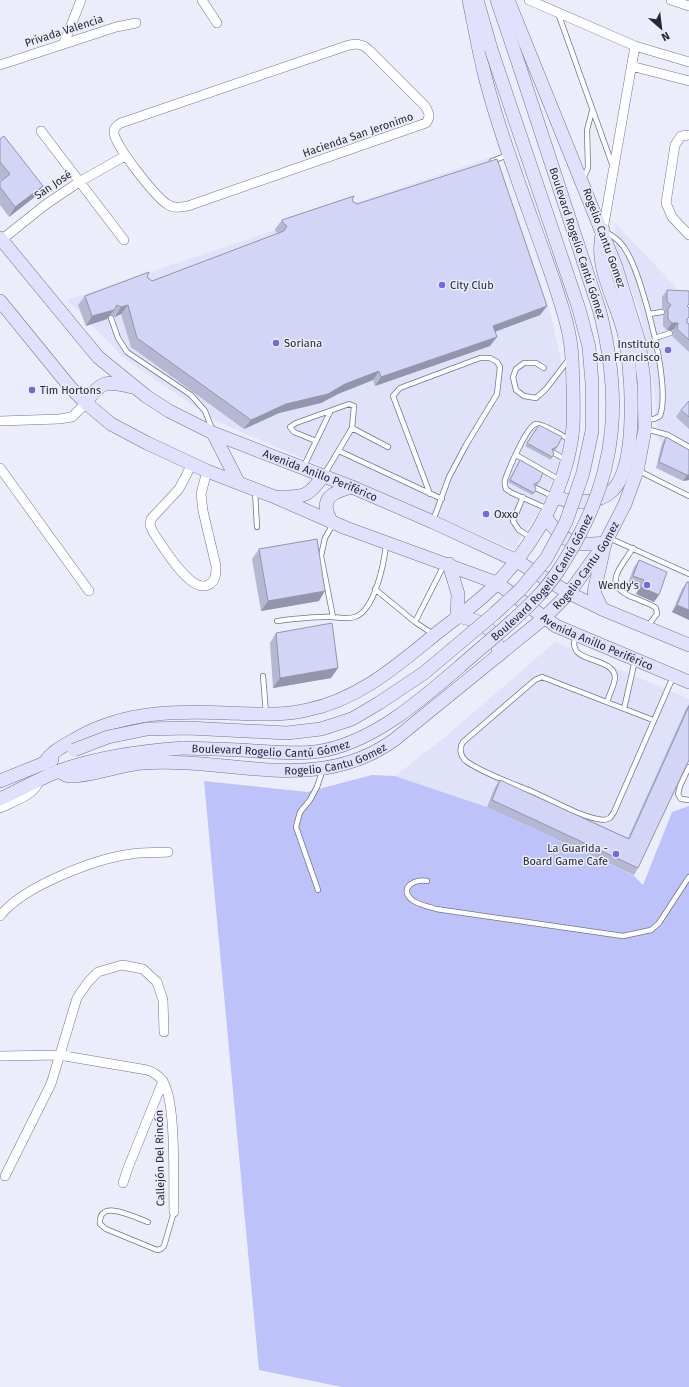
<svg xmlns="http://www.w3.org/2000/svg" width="689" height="1387" viewBox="0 0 689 1387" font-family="'Fira Sans',sans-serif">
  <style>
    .built { fill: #e0e2fa }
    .green { fill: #bec2fb }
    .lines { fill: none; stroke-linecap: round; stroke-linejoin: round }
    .lane-casing { stroke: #727491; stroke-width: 6 }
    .street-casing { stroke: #727491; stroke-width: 10 }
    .secondary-casing { stroke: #727491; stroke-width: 14 }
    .lane { stroke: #fff; stroke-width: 4.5 }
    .street { stroke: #fff; stroke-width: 9 }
    .secondary { stroke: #e1e1fe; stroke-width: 13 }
    .secondary-bridge-casing { stroke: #727491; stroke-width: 14; stroke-linecap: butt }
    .secondary-bridge { stroke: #e1e1fe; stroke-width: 13 }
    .wall { fill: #b5b7d3 }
    .shaded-wall { fill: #9395ac }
    .building { fill: #d2d5f5; stroke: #9395ac }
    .poi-dot { fill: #6f69e4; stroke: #ecedfa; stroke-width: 1.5 }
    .labels { text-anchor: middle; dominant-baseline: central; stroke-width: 3; stroke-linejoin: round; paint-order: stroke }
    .street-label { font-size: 11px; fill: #272834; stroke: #ecedfa }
    .poi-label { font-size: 11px; fill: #272834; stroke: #ecedfa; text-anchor: start }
  </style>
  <rect width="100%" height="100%" fill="#ecedfa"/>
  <!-- built -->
  <path class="built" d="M492 157 551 315 566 384V430L556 472 539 512 513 549 214 420 124 358 67 300Z
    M615 223 689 301V456L658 440 654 387 640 312 616 251Z
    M555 642 689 699V756L633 875 487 807 395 776 445 737Z"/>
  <!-- green -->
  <path class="green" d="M372 775 395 776 487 807 633 875 643 885 672 812 689 806V1387H342L259 1370 204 781 307 792Z"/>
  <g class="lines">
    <defs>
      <path id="lane" d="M558 13 612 164
        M492 161 508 155
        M583 179 588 168 587 130 592 111
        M604 231C614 236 623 243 628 254 644 283 671 386 660 416L654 419H646
        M649 314 662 312
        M111 318 118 338 127 352 191 395 205 411 212 429
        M655 338 670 333
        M544 368 536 363H524L516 369 513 377 516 390 524 396 536 398 546 389 569 359
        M352 428 388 447
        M646 429 668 435 689 447
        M316 441 294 432 290 427 296 423 349 404 354 406 352 428 324 475
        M339 451 442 499
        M554 453 566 460
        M516 455 560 480
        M304 466 330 412
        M639 471 689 496
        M536 488 554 497
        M255 491 257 527
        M430 494 393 396 400 388 480 358H490L497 362 500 367 497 394 466 445 449 477 433 521
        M523 497 513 521 519 530 530 537
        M548 509 512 493 506 489C505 486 504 483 505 480 508 471 527 425 536 424 543 423 562 436 569 439
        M609 538 689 574
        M633 548C618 572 601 586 637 599 643 602 651 604 656 608L657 614 647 627
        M375 589 415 622 433 634
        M333 617 321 556 325 538 333 524
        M277 621C293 619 308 617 324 617 334 616 346 620 355 617 375 610 384 563 386 545
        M415 622 444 565
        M575 636C575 640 573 645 575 648 579 662 615 659 615 678 614 686 609 695 607 702
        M263 676 266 713
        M624 709 635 660
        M653 720 542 677 535 680 463 742C459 748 460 756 466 761 482 773 514 784 533 792 554 801 582 818 604 820L610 818 614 812 673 677
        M689 767 680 786 678 794 681 799 689 800
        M427 881C415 878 399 888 411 899 417 905 428 906 436 909L623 936 651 930 659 923 689 877
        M318 890 296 827 300 812 310 800 317 787 323 769
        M148 1222C134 1217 98 1198 100 1224L106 1229 157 1250 161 1249 164 1246 174 1212"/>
      <path id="street" d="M202 0 217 23
        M529 0 635 46 689 62
        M671 0 689 6
        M64 43 81 0
        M357 44 364 46 369 50 425 106C429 113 431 116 426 123L188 206C181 207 174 209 167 204 156 197 113 144 114 132 114 127 117 125 121 123L349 45Z
        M0 65 116 27 136 23
        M631 66 689 81
        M41 131 124 240
        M689 135 681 136 675 145 666 203 672 217 689 235
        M603 230 635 46
        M0 241 45 205 79 182 125 156
        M0 421 59 419 72 417 86 403
        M192 464 179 489 151 519 150 525 153 532C162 545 190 594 208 585 216 582 216 573 216 566L203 511 201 494 207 471
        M0 468 89 591
        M0 808C12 802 36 795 39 780
        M0 916C22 887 94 859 131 854 143 852 156 853 168 852
        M0 1056 59 1055 147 1070C153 1072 158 1075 162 1080 177 1099 173 1184 174 1212
        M5 1176 51 1084 77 998 88 982 98 972 122 965 143 969 157 982 163 1000 164 1032
        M123 1183 128 1168 163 1081"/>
      <g id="secondary">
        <path d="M477 0 491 49"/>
        <path d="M497 0 520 68"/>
        <path id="s1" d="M0 238 98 357 146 396 169 411 213 433 352 487 433 522 515 560 569 593 602 609 689 645"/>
        <path id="s2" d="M0 301 70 387 86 403 111 424 147 443 207 471 275 497 346 528 497 583 556 626 689 682"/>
        <path d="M86 403C100 380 107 381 132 387"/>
        <path d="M213 433 238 482"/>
        <path d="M281 497C305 497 309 496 323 476"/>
        <path d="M554 497C573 503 597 505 612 491 639 465 632 367 624 333 616 299 593 266 603 230"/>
        <path d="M545 516C562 542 574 547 605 543L594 592 602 609"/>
        <path d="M331 521C319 499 331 492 352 487"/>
        <path d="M449 564 458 594 457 616"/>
        <path d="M457 616C483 621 496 627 499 655"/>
        <path d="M44 764C51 751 67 744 79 737 126 711 176 711 228 713 255 714 281 716 307 710 357 700 394 668 432 637 454 619 479 603 498 582 537 541 568 484 573 427 574 404 573 381 572 359 571 332 562 307 554 282 541 244 527 207 514 169 503 138 492 105 484 72 478 48 474 24 469 0"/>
        <path id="s3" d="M59 771C62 773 66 776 70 776 92 776 119 765 142 763 203 758 264 777 324 768 351 764 373 755 394 740L544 618 569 593 605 543 625 504 637 471 645 429 644 381 639 342 616 267 508 0"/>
        <path d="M0 781 52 760"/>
        <path d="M0 799C19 790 39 779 59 771 98 757 141 751 183 748"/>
      </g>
    </defs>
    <!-- lane casing -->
    <use href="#lane" class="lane-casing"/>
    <!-- street casing -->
    <use href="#street" class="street-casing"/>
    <!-- secondary casing -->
    <use href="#secondary" class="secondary-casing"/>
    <!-- lane -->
    <use href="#lane" class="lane"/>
    <!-- street -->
    <use href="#street" class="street"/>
    <!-- secondary -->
    <use href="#secondary" class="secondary"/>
    <defs>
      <g id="secondary-bridge">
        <path id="s4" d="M183 748C207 749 230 749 254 751 277 752 303 755 326 750 376 739 420 701 458 668 485 644 514 622 538 596 553 581 564 562 575 543 618 466 621 396 600 312L520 68"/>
        <path d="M74 750 108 737 147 729 188 728 287 733 321 729 352 719 379 703 424 673 494 614 521 589 546 559 566 522 583 473 592 431V383L589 347 579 309 491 49"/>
      </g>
    </defs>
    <!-- secondary-bridge casing -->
    <use href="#secondary-bridge" class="secondary-bridge-casing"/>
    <!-- secondary-bridge -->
    <use href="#secondary-bridge" class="secondary-bridge"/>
  </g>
  <!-- wall -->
  <path class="wall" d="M0 139 36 196 9 217 0 205V182L1 181 0 180Z
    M352 201 547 306 540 315 495 332 490 346 375 386 373 380 338 394 321 403 279 413 244 429 131 347 121 314 115 317 111 315 107 319 86 326 78 305 85 296 147 277 152 281 278 233 276 232 275 229 282 220Z
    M667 290 688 307 687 323 689 324V352L672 336 673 330H667L663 326V316L665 312 662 308V297Z
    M689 401V429L676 417 681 410Z
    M539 425 557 447 556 450 553 451 552 457 551 460 525 446Z
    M666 437 689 450V480L683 481 656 468 662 443Z
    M520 460 539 482 537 485 535 486 534 493 532 495 508 482Z
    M259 549 319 601 261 611 252 559Z
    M639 560 659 595 654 602 636 594 639 587 628 583 634 567Z
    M687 582H689V620L672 612 682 589Z
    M276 633 338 668 331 678 273 688 270 643Z
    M689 704V760L638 868 634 875 487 807 495 787 500 780 628 838 686 709Z"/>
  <!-- shaded-wall -->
  <path class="shaded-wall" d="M43 186 36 196 9 217 15 207Z
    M128 305 121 314 115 317 121 307Z
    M547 306 540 315 486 335 493 326Z
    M114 310 107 319 86 326 92 316Z
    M672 323H678L673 330H667Z
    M497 337 490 346 375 386 381 377Z
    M379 371 373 380 338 394 321 403 279 413 244 429 251 420 286 404 345 384Z
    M687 475H689V480L683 481Z
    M641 587 659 595 654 602 636 594Z
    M325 591 319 601 261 611 268 601Z
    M677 605 689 610V620L672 612Z
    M338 668 331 678 273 688 280 678Z"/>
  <!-- building -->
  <path class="building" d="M4 136 43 186 15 207 0 187V182L10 174 0 162V139Z
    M497 159 547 306 493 326 497 337 381 377 379 371 345 384 328 394 286 404 251 420 137 338 128 305 121 307 117 305 114 310 92 316 85 296 149 272 147 277 152 281 284 231 287 226 283 223 282 220 354 196 352 201 357 204Z
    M667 290 689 291V304L687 306 689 308V317L687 319V323L689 324V340L677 329 678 323H672L668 319V309L671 305 667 301Z
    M689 401V417L681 410Z
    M539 425 562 437 557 447 552 449 554 454 552 457 527 443Z
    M666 437 689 450V475H687L659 462Z
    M520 460 543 473 539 482 534 484 536 489 534 493 510 480Z
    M317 539 325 591 268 601 259 549Z
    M639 560 667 572 659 595 641 587 644 580 633 576Z
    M687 582H689V610L677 605Z
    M332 623 338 668 280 678 276 633Z
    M689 706V760L638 868 492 800 500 780 629 839Z"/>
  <!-- markers -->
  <g class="poi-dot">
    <circle cx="442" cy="285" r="4"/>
    <circle cx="276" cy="343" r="4"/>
    <circle cx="668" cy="350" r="4"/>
    <circle cx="32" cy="390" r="4"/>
    <circle cx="486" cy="514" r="4"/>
    <circle cx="647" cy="585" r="4"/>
    <circle cx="616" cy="854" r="4"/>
  </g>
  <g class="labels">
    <!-- street labels -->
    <g class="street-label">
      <text transform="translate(64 31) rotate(-18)">Privada Valencia</text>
      <text transform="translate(358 135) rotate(-19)">Hacienda San Jeronimo</text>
      <text transform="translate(53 185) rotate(-34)">San José</text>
      <text transform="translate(604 238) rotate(70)">Rogelio Cantu Gomez</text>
      <text transform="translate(577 243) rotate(72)">Boulevard Rogelio Cantú Gómez</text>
      <text stroke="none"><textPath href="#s1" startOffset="408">Avenida Anillo Periférico</textPath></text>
      <text stroke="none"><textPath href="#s3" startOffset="605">Rogelio Cantu Gomez</textPath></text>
      <text stroke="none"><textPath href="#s4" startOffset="425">Boulevard Rogelio Cantú Gómez</textPath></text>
      <text stroke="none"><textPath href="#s2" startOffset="701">Avenida Anillo Periférico</textPath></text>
      <text stroke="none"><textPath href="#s4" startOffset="88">Boulevard Rogelio Cantú Gómez</textPath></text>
      <text stroke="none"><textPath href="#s3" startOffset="281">Rogelio Cantu Gomez</textPath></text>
      <text transform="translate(160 1158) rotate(-91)">Callejón Del Rincón</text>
    </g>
    <!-- poi labels -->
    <g class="poi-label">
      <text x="450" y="285">City Club</text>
      <text x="284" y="343">Soriana</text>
      <text x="660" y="344" text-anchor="end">Instituto<tspan x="660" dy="13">San Francisco</tspan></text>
      <text x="40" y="390">Tim Hortons</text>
      <text x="494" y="514">Oxxo</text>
      <text x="639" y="585" text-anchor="end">Wendy's</text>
      <text x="608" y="848" text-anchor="end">La Guarida -<tspan x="608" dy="13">Board Game Cafe</tspan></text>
    </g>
  </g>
  <!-- north arrow -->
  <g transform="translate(661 28) rotate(152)" stroke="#ecedfa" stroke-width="3" paint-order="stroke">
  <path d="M0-3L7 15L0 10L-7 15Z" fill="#272834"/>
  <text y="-6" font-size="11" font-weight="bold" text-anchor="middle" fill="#272834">N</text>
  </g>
</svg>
